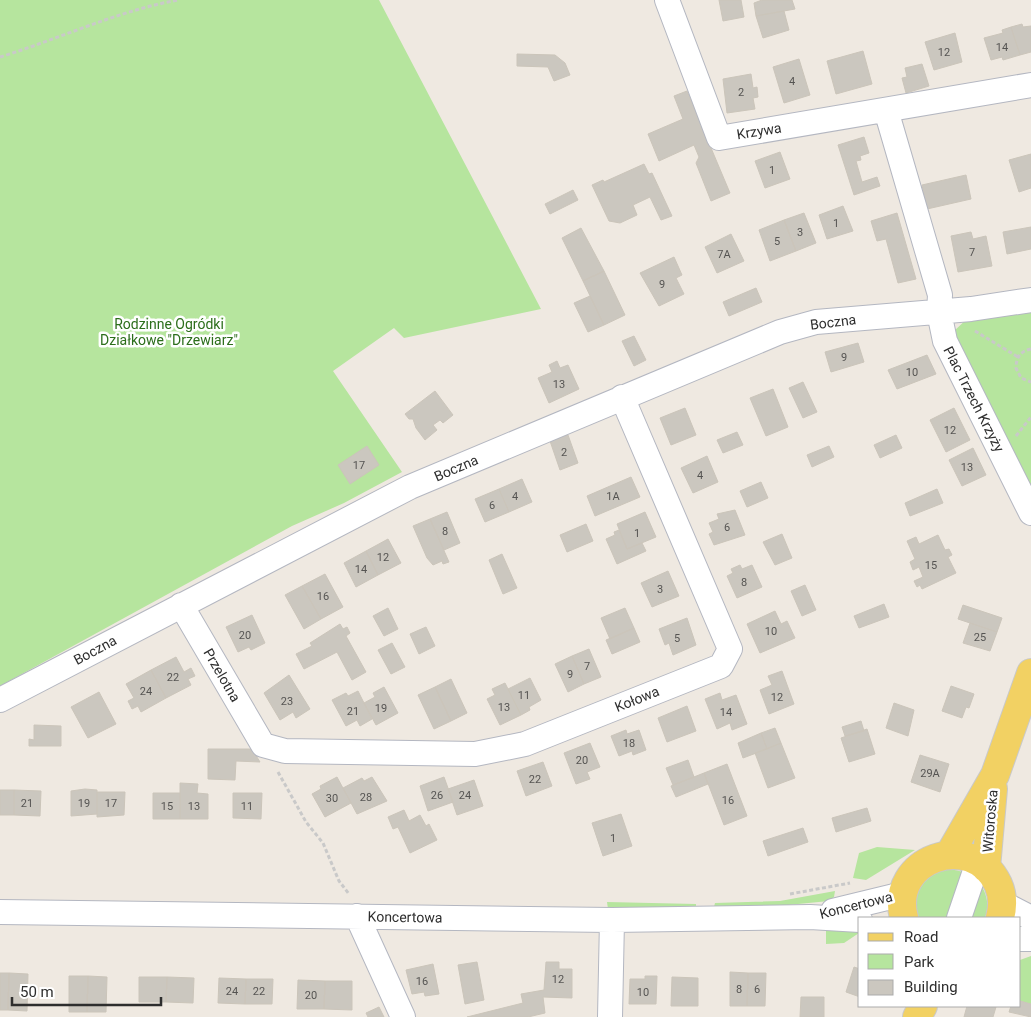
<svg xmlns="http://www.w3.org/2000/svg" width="1031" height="1017" viewBox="0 0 1031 1017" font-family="Roboto,sans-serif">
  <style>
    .green { fill: #b6e59e }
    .building { fill: #cbc7bf; stroke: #cbc5ba }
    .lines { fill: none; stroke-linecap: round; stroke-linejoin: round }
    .minor-casing { stroke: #b4b7c1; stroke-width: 26 }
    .major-casing { stroke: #c9c9c9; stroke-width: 30 }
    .path { stroke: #c9c9c9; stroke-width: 3; stroke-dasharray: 4 2.5; stroke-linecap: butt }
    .minor { stroke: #fff; stroke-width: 24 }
    .major { stroke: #f2d163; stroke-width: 28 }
    .labels { text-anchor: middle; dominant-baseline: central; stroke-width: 5; stroke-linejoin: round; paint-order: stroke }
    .number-label { font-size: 11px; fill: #555452 }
    .street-label { font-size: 14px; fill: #2e2e2e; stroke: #fff }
    .park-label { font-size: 14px; fill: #2c6e1b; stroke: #fff }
  </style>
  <rect width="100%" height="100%" fill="#efe9e1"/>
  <!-- green -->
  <path class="green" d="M0 0H379L541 309 404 338 394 328 333 371 402 472 344 503 292 526 0 686Z
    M1031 307V498L988 412 954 331 968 318Z
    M877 847 915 850 866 880 853 878 859 853Z
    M943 869C971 868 995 889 985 918H916C916 891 916 881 943 869Z
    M835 891 834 897 829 901 717 912 714 907 715 903 780 901Z
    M607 902 696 904V908L608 909Z
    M859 927V933L844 943 826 944V931L830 928Z
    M1031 956V1004L1020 1001V960Z"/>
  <!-- building -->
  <path class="building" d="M719 0H741L744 17 723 21Z
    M762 0H792L795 9 756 16 754 3Z
    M784 11 789 30 763 38 756 16Z
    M1022 24 1023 27 1031 26V52L1020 55 1011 27Z
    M1011 27 1020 55 1003 60 1002 57 991 60 984 38 1003 33 1002 30Z
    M955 33 962 62 934 70 925 42Z
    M863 51 872 84 836 94 827 61Z
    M517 54 555 55 565 63 570 75 554 81 548 67 517 66Z
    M799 59 810 95 784 103 773 67Z
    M922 64 929 86 906 93 902 78 907 77 905 68Z
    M751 74 753 88 757 87 758 97 753 98 755 109 727 113 723 79Z
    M687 91 730 193 711 201 696 163 699 157 694 145 659 161 648 134 683 119 674 96Z
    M864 137 869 153 860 156 861 160 856 161 862 182 877 177 880 186 854 195 838 145Z
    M780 152 790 179 765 188 755 161Z
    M1031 154V188L1019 192 1009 160Z
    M644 164 649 174 652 173 672 216 661 220 650 197 633 205 637 215 620 223 609 221 592 185 603 180 604 182Z
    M966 175 971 199 927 209 922 185Z
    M573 190 578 200 550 214 545 204Z
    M843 206 853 231 827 239 819 215Z
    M804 213 816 243 796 251 784 220Z
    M897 213 916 279 898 283 886 239 877 241 871 221Z
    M784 220 796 251 770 261 759 230Z
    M1031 227V249L1007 254 1003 232Z
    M581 228 604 271 583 281 562 238Z
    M971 232 973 239 986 236 992 266 958 272 951 236Z
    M731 234 744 261 717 273 705 247Z
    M674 257 682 275 676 278 684 294 659 306 640 273Z
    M604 271 625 315 604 325 583 281Z
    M756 288 762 302 729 316 723 302Z
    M590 296 604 325 588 332 574 303Z
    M634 336 646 360 634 366 622 341Z
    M858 343 864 362 831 372 825 352Z
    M927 355 936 374 897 389 888 370Z
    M557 361 560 368 568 365 579 389 549 403 538 378 552 372 549 365Z
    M803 382 817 412 803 418 789 388Z
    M773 389 788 427 766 436 750 398Z
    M435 391 453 415 443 423 440 420 433 425 437 430 425 440 416 428 413 419H409L405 414Z
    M685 408 696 435 671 445 660 418Z
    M954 408 970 440 946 452 930 420Z
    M737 432 743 445 723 453 717 440Z
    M568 435 578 463 560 470 550 441Z
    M896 435 902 448 880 458 874 445Z
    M367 446 379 465 350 484 338 465Z
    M829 446 834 457 812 467 807 455Z
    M973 448 986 475 962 486 949 460Z
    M707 456 718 482 693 493 681 468Z
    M631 477 640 497 595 516 587 496Z
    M522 479 532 502 509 512 499 489Z
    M761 482 768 498 747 507 740 491Z
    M499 489 509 512 485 522 475 499Z
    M937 489 943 503 910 516 905 503Z
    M735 510 745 535 714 545 709 534 713 532 709 523 719 519 717 514Z
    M447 512 460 543 444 550 430 519Z
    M645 512 656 537 627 549 617 524Z
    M430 519 449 562 443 564 442 561 433 565 427 558 413 526Z
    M586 524 593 541 567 552 560 535Z
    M619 530 627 549 642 543 646 551 617 564 606 539 615 535 614 532Z
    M782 534 792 558 775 565 763 542Z
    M938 535 945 550 949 549 952 555 948 557 956 573 922 589 920 585 917 587 914 581 923 577 919 567 913 570 910 562 915 559 907 541 916 537 919 544Z
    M388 539 401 563 378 575 366 551Z
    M366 551 378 575 356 587 344 563Z
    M502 554 517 588 503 594 489 560Z
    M740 565 742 569 752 565 762 587 737 598 727 576 733 573 731 569Z
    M668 571 679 596 652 607 641 583Z
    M325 574 343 607 321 619 302 586Z
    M805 585 816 610 802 616 791 591Z
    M302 586 321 619 304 629 285 595Z
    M884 604 889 617 859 628 854 616Z
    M963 605 1002 618 997 632 958 619Z
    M388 608 398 629 384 636 373 616Z
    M625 608 634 628 610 639 601 618Z
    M775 611 781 624 787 621 795 638 760 653 747 624Z
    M252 615 265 643 251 650 249 647 238 652 226 627Z
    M687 618 696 645 673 655 669 643 665 645 659 629Z
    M970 623 997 632 990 651 963 643Z
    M340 624 343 629 347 627 350 633 346 636 366 672 352 680 337 652 304 669 296 654 312 646 310 643Z
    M426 627 435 646 419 654 410 634Z
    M634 628 640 642 612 654 606 640Z
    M392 643 405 667 391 674 378 650Z
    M589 649 601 677 584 684 572 656Z
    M572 656 584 684 568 692 555 664Z
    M176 657 184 672 191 668 195 676 188 679 191 685 166 698 151 670Z
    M151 670 166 698 141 712 138 706 132 709 128 701 134 698 126 684Z
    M782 671 794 704 769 714 760 690 772 685 768 676Z
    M289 675 310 709 296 718 293 712 280 720 264 693Z
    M530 678 541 700 529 707 530 710 521 715 508 689Z
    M451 679 467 713 451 721 435 687Z
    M505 683 521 715 500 725 487 699 495 695 492 689Z
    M951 686 974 694 969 708 966 707 962 718 942 711Z
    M384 687 398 713 376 725 364 703 375 697 373 693Z
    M435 687 451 721 434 729 418 695Z
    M358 691 372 719 360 726 357 720 346 726 332 700 346 693 348 696Z
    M99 692 116 724 88 738 71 707Z
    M720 693 722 700 736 695 747 724 732 730 730 723 717 729 705 699Z
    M894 703 914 710 908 736 886 728Z
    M687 706 696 731 667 742 658 718Z
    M861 721 864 731 845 736 842 727Z
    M34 725 61 726V746H29V739L34 740Z
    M775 728 781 743 767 749 761 733Z
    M867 729 875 754 849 762 841 738Z
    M626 730 627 734 639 730 646 750 633 755 632 751 619 756 611 736Z
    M761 733 767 749 743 758 738 743Z
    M590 743 600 767 587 772 590 779 576 784 564 753Z
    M781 743 795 778 768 788 755 753Z
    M208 749H252L260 762 236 761 235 780 208 779Z
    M920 755 949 764 940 792 911 782Z
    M688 760 694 777 673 785 666 768Z
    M543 762 552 786 526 796 517 771Z
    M727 764 747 816 724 825 704 773Z
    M704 773 708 784 676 797 671 786Z
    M337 777 351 803 325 817 312 794 321 789 320 786Z
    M372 777 387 801 357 814 343 788 362 778 364 781Z
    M444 777 453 802 428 811 420 786Z
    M474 780 483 806 457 815 448 789Z
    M180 783 198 784 197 793 208 794V819H180Z
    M85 789 97 790V814L71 816V791Z
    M0 790H14V815H0Z
    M14 790 41 791 40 816 14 815Z
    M97 792H125L124 815 97 817Z
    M153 793H180V819H153Z
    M233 793H262L261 819 233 818Z
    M867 808 871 821 836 832 832 818Z
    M404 810 409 821 420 815 426 826 429 824 437 840 410 853 398 827 393 829 388 817Z
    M621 814 632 846 603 856 592 823Z
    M803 828 808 842 768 856 763 841Z
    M477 962 484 1000 465 1004 458 965Z
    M546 962H559V969H572V998L543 997 545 1013 528 1017H467L523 1003 521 994 544 990Z
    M433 964 439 994 425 996 424 992 412 994 406 970Z
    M854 967 860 969V997L846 992Z
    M730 972 748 973 747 1006H730Z
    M0 973H9L8 1010H0Z
    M9 973 28 974 27 1011 8 1010Z
    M748 973H766L765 1006H747Z
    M69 976H88L87 1012H69Z
    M88 976 107 977 106 1012H87Z
    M645 976H657L656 1004H629L630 979H645Z
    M139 977H167L166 1002H139Z
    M167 977 194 978 193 1003 166 1002Z
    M672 977 698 978V1006H671Z
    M219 978 246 979 245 1004 218 1003Z
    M246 979H273L272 1004H245Z
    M298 980 325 981 324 1009H297Z
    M325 981H352V1010L324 1009Z
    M801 997H824V1017H800Z
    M1020 1001 1031 1004V1017L1009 1012 1011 1006H1020Z
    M967 1006H992L996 1007 993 1017H964Z
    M379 1007 384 1017H368L366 1013Z"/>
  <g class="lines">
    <defs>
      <path id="minor" d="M667 0 719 138 1031 85
        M886 110 940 295 939 312 945 341 1031 513
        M181 605 263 745 285 751 475 754 525 744 721 666 730 649 622 397
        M0 700 410 487 780 332 816 322 971 309 1031 300
        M1002 903 1031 918
        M833 911 903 894
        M0 912 612 920 810 917 860 920
        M357 916 403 1017
        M959 918 978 862
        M1020 939H1031
        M610 1017 612 920"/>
      <path id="major" d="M949 855 995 775 1031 673
        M986 868 993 789
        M904 918C888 859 972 829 998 884 1003 895 1003 907 1000 918
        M917 1017 923 1006"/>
    </defs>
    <!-- minor casing -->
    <use href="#minor" class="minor-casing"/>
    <!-- major casing -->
    <use href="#major" class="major-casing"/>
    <!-- path -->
    <path class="path" d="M0 57C59 39 117 11 178 0
      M975 331 1018 357
      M1031 349C1020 351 1016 358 1016 368L1021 378 1031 382
      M1016 436 1031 417
      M278 772 306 822 323 843 339 881 349 894
      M790 894 850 883"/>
    <!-- minor -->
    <use href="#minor" class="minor"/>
    <!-- major -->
    <use href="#major" class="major"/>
  </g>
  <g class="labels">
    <!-- number labels -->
    <g class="number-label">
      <text x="1002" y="47">14</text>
      <text x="944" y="52">12</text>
      <text x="792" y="81">4</text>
      <text x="741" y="92">2</text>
      <text x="772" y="170">1</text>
      <text x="836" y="223">1</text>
      <text x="800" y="232">3</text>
      <text x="777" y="241">5</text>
      <text x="972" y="252">7</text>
      <text x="724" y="254">7A</text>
      <text x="662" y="284">9</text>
      <text x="844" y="357">9</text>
      <text x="912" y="372">10</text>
      <text x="559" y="384">13</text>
      <text x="950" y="430">12</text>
      <text x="564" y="452">2</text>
      <text x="359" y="465">17</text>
      <text x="967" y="467">13</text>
      <text x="700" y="475">4</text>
      <text x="515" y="496">4</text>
      <text x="613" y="496">1A</text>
      <text x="492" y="505">6</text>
      <text x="727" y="527">6</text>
      <text x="445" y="531">8</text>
      <text x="637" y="533">1</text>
      <text x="383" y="557">12</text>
      <text x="931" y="565">15</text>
      <text x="361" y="569">14</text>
      <text x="744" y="582">8</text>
      <text x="660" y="589">3</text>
      <text x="323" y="596">16</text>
      <text x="771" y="631">10</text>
      <text x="245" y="635">20</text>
      <text x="980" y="637">25</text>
      <text x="677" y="638">5</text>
      <text x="587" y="666">7</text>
      <text x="570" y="674">9</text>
      <text x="173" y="677">22</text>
      <text x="146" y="691">24</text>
      <text x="524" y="695">11</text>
      <text x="777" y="697">12</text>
      <text x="287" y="701">23</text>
      <text x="504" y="707">13</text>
      <text x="381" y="708">19</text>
      <text x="353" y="711">21</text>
      <text x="726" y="712">14</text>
      <text x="629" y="743">18</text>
      <text x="582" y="760">20</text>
      <text x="930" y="773">29A</text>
      <text x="535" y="779">22</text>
      <text x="437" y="795">26</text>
      <text x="465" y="795">24</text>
      <text x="366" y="797">28</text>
      <text x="332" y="798">30</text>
      <text x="728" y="800">16</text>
      <text x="27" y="803">21</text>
      <text x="84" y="803">19</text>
      <text x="111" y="803">17</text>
      <text x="167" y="806">15</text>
      <text x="194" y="806">13</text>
      <text x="247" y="806">11</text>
      <text x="613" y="838">1</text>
      <text x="558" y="979">12</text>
      <text x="422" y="981">16</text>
      <text x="739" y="989">8</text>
      <text x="757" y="989">6</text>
      <text x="232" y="991">24</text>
      <text x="259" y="991">22</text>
      <text x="643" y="992">10</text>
      <text x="311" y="995">20</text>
    </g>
    <!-- street labels -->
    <g class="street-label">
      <text transform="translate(759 131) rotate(-9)">Krzywa</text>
      <text transform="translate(833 322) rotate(-7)">Boczna</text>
      <text transform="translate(974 399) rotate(63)">Plac Trzech Krzyży</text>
      <text transform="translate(456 468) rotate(-23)">Boczna</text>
      <text transform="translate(95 650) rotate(-28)">Boczna</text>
      <text transform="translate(222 675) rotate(60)">Przelotna</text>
      <text transform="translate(637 699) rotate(-22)">Kołowa</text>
      <text transform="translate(990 821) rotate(-85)">Witoroska</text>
      <text transform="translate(856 905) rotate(-14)">Koncertowa</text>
      <text transform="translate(405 917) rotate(1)">Koncertowa</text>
    </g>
    <!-- park labels -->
    <g class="park-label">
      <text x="169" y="324">Rodzinne Ogródki<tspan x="169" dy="16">Działkowe "Drzewiarz"</tspan></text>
    </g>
  </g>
  <!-- legend -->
  <rect x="858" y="917" width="162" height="90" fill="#ffffff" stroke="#ababab"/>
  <rect x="868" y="933" width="25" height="8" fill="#f2d163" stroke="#ababab"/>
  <text x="904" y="942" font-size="15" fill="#2e2e2e">Road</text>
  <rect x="868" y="954" width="25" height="15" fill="#b6e59e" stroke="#ababab"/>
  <text x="904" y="967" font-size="15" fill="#2e2e2e">Park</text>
  <rect x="868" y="980" width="25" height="15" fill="#cbc7bf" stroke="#ababab"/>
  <text x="904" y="992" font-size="15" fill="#2e2e2e">Building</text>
  <!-- scale -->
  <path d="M12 997v8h149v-8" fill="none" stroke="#2e2e2e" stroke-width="2.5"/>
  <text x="20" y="997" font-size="15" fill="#2e2e2e" stroke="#ffffff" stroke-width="4" paint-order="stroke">50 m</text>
</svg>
